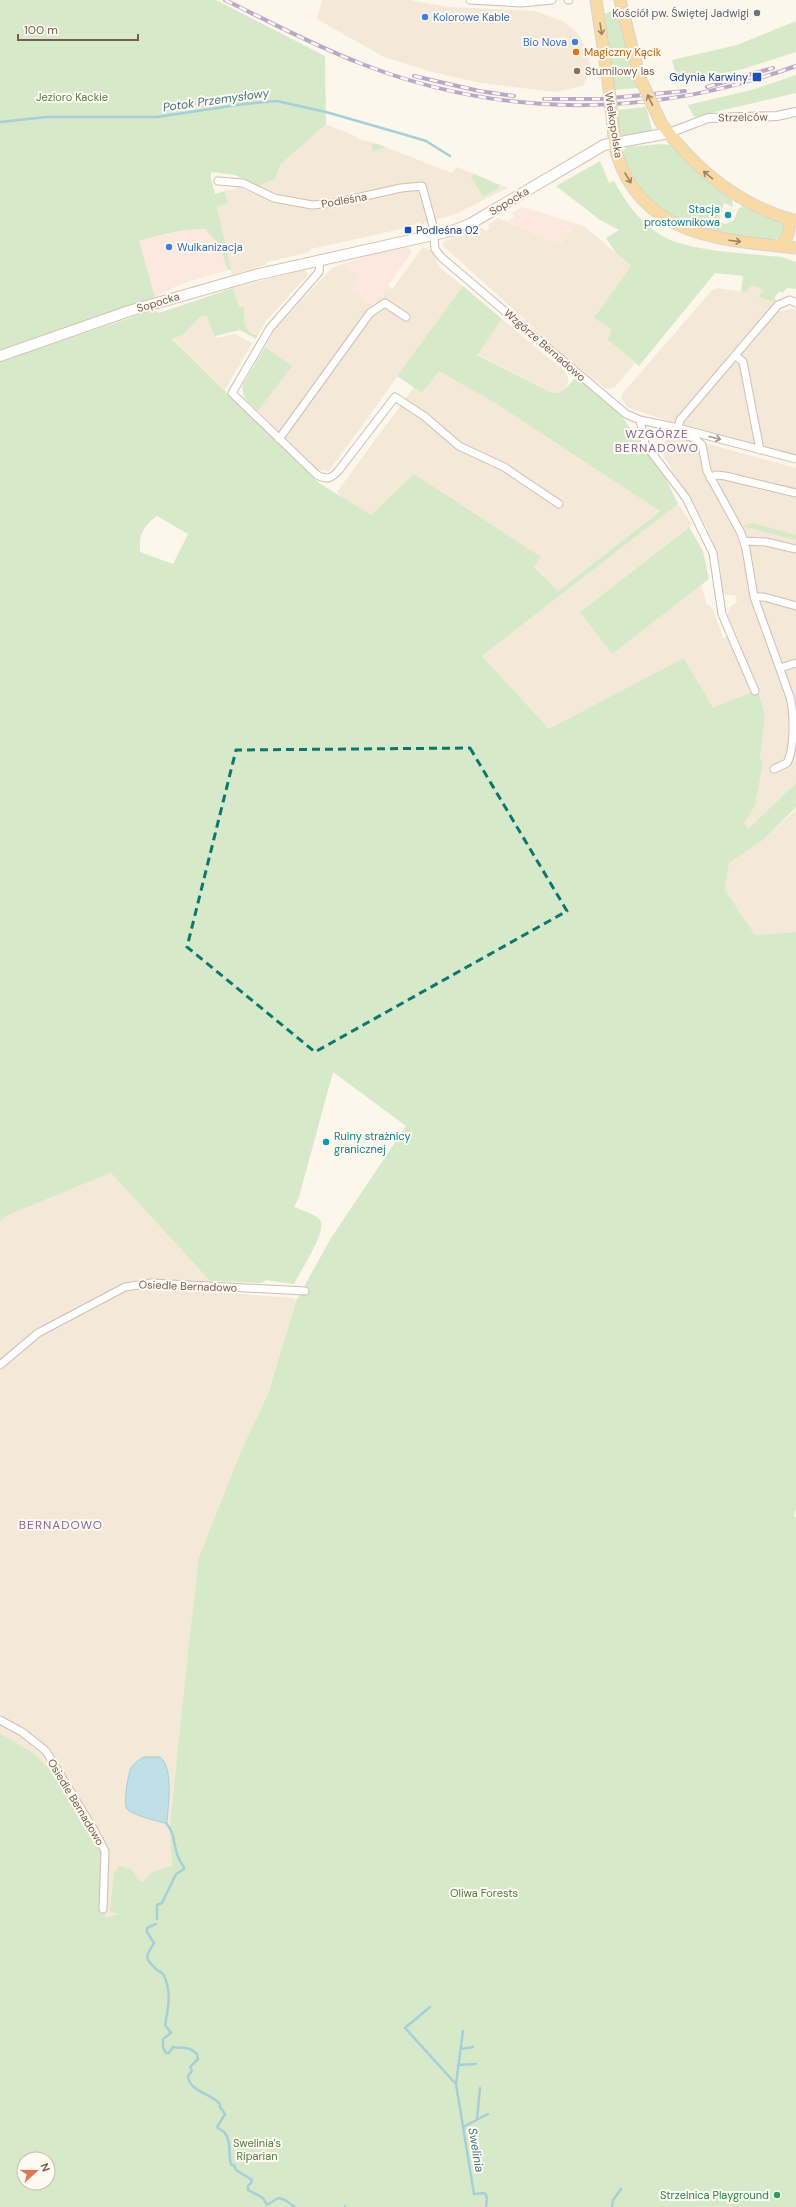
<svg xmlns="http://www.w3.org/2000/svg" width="796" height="2207" viewBox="0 0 796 2207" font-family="'DM Sans',sans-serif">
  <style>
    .residential { fill: #f4e8d9 }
    .commercial { fill: #fce8df }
    .green { fill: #d6eac9; fill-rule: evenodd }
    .water { fill: #bfe0e6; stroke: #a6cfd7 }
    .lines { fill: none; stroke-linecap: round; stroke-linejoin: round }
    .stream { stroke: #a6cfd7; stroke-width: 2.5 }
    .minor-casing { stroke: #cebeb0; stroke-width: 9 }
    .tertiary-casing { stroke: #cebeb0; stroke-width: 10 }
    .secondary-casing { stroke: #d4c0b0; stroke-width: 12 }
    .primary-casing { stroke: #d9d2cd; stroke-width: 13 }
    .minor { stroke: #fff; stroke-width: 7 }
    .tertiary { stroke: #fff; stroke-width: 8 }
    .secondary { stroke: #fff; stroke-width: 10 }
    .primary { stroke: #f8daa7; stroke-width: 11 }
    .rail-casing { stroke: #b9a8c7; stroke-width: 4 }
    .rail { stroke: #fefaf2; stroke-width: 2.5; stroke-dasharray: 8; stroke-linecap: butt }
    .primary-bridge-casing { stroke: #d9d2cd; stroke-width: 13; stroke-linecap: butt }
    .primary-bridge { stroke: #f8daa7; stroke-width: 11 }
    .oneway { stroke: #9e8269 }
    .oneway2 { stroke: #a7968c }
    .marked { fill: none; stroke: #0f766e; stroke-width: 3; stroke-dasharray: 8 5; stroke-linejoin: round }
    .worship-dot { fill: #6b7280; stroke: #fefaf2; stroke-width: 1.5 }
    .shop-dot { fill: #3f7fe0; stroke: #fefaf2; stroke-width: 1.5 }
    .food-dot { fill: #e8710a; stroke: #fefaf2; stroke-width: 1.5 }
    .education-dot { fill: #8d6e63; stroke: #fefaf2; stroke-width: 1.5 }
    .transit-dot { fill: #1a4fb4; stroke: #fefaf2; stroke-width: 1.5 }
    .culture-dot { fill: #0f9aa8; stroke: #fefaf2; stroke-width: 1.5 }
    .leisure-dot { fill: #2e9e5b; stroke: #fefaf2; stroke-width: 1.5 }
    .labels { text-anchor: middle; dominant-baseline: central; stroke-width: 4; stroke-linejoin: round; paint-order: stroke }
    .worship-label { font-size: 11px; fill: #5b616d; stroke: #fefaf2; text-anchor: end }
    .shop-label { font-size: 11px; fill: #366cbe; stroke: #fefaf2; text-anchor: start }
    .food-label { font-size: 11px; fill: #c56008; stroke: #fefaf2; text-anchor: start }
    .education-label { font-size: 11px; fill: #785e54; stroke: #fefaf2; text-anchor: start }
    .transit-label { font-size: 11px; fill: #164399; stroke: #fefaf2; text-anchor: end }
    .park-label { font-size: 11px; fill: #557c46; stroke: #fefaf2 }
    .street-label { font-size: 11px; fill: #775d4e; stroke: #fefaf2 }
    .culture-label { font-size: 11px; fill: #0d838f; stroke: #fefaf2; text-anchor: end }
    .leisure-label { font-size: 11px; fill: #27864d; stroke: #fefaf2; text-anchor: end }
    .water-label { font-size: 12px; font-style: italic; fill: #457783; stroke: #fefaf2 }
    .neighbourhood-label { font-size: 12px; letter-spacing: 1px; fill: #846692; stroke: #fefaf2 }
  </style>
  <rect width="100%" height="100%" fill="#fcf6eb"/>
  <!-- residential -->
  <path class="residential" d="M322 0H409L448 7 536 11 566 23 578 34 585 46 590 65 588 74 583 86 555 92 481 83 432 72 384 57 317 19Z
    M326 124 357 137 358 139 375 143 452 173 457 167 508 188 455 214 420 225 421 222 401 229 311 249 310 252 267 262 265 265 232 275 217 207 228 204 225 191 240 187 255 194 259 186 275 179 280 165Z
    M498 218 560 244 578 224 585 227 631 266 594 318 612 330 607 339 635 363 614 388 606 389 565 356 442 245 443 242 479 227 487 231 490 227 488 225Z
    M423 247 432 251 439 267 463 286 329 471 317 470 258 411 291 367 265 347 276 327 332 268 343 264 350 269 361 273 373 307 388 286 392 289Z
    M304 269 308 275 266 321 258 335 248 330 244 325 233 288Z
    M751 286H756L763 290 758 297 774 302 779 311 794 309 796 311V454L692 429 627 407 621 398 623 393 712 290 718 288 746 292Z
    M206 316 217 338 235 334 252 343 225 390 172 338 184 334 200 317Z
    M502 319 564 371 568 377V384L564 390 557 393H552L477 354Z
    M448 358 662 509 558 591 531 563 370 529 337 492 414 387 422 393Z
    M676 435 796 468V783L748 829 744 823 755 806 763 763 760 759 765 715 740 644 727 614 730 607 737 602 735 595H725L722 591 721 571 717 551 706 526 661 452 666 439Z
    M678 504 692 524 580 612 612 654 701 585 707 605H709L713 610 723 638 729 635 752 692 713 709 685 659 549 729 482 656Z
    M796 809V932L755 935 725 890 729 863 763 840Z
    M111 1173 210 1281 213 1292 294 1298 296 1301 268 1394 241 1451 199 1557 189 1641 170 1826 173 1855 170 1895 105 1918 109 1851 73 1791 33 1753 0 1733V1222L8 1215Z"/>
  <!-- commercial -->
  <path class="commercial" d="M522 207 578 224 560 244 507 221 514 217 512 212Z
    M191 228 206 229 212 234 219 245 228 270 181 284 155 297 139 241Z
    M408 247 412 252 373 307 349 290 361 273 350 269 343 264 373 254Z"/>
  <!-- green -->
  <path class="green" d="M0 0H216L325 56 326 124 280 165 275 179 259 186 235 175 211 172V178L215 194 225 191 228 204 217 207 231 269 228 270 219 245 205 229C183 228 161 235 139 241L155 297 0 350Z
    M617 10 633 75 639 88 613 90 603 14Z
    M796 21V52L743 69 678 83 672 60 737 45Z
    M796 75V93L694 117 688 105 755 89Z
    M646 107 652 129 650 132 624 136 618 134 616 110Z
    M372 143 386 147 372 152Z
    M662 144 672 145 714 187 732 198 733 207 724 203 719 222 726 224 734 220 738 209 746 205 782 223 785 229 781 237 771 240C750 237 718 237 698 231 671 222 624 181 622 152L627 147Z
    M600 161 609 183 614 181C624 200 640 222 659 234 686 252 747 253 781 257L796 262V289L787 288 782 293 780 291 774 298 776 300 774 302 758 297 763 290 756 286H751L746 292H741L743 276 715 273 639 366 607 339 612 330 594 318 631 266 616 253 606 238 619 230 600 220 556 186Z
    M474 174 499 185V188L483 197 471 177Z
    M463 286 502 319 477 355 552 393C564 394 569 384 576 377L621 415 666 479 678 504 482 656 549 729 684 658 713 708 752 692H758L765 715 760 759 763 763 755 806 744 823 748 829 796 783V807L763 840 729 863 725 890 755 935 796 932V1509L794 1516 796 1517V2207H0V1733L33 1753 73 1791 109 1851 105 1918 117 1914 110 1911 114 1873 119 1866C129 1868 134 1869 137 1879L143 1882 152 1872 172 1866 170 1826 189 1641 199 1557 241 1451 268 1394 296 1301 331 1238 406 1126 333 1072 299 1197 294 1207C301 1210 319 1215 321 1222 325 1234 300 1272 294 1284L266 1280 262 1283 210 1281 111 1173 8 1215 0 1222V362L153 310 159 313 233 288 239 307H244C244 320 242 332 258 335L256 339 240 330 215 336 206 316 200 317 184 334 172 339 319 483 371 515 414 474 541 557 534 567 558 591 660 511 494 402 439 371 422 393 397 376ZM157 516 188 534 173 564 140 552C139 535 143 526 157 516ZM24 2159H48V2183H24Z
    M265 347 292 366 258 411C249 403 240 397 243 384Z
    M753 523 796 535V540L742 526Z
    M689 527 703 551 709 579 612 654 580 612Z"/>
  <!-- water -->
  <path class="water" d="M144 1757H160C174 1768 168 1805 167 1822L165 1823C157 1821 132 1815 127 1809 123 1804 128 1777 130 1770 133 1764 138 1760 144 1757Z"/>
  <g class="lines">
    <!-- stream -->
    <path class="stream" d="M0 122 47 117H157L244 104 277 101 326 112 406 135 426 141 450 156
      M157 1919V1905L162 1903 176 1874 184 1869V1867C171 1851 178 1836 166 1823
      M156 1924 147 1928V1932L154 1943C144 1959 145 1958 157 1970 160 1972 163 1972 164 1976 172 1992 168 2009 165 2025L171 2033 163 2039V2047L166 2053H169L173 2047C183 2049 188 2045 197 2054L198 2059 190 2067 192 2071 188 2076C189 2092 210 2092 220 2104V2107L225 2114 217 2127C220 2130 223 2130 225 2133 232 2143 228 2154 231 2165H234L236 2170 252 2180 251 2183 248 2186V2190L263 2198 267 2205 278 2198 285 2200 295 2207
      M430 2007 405 2028 455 2083
      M463 2031 456 2084 474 2194 485 2193 487 2198 486 2207
      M461 2049 473 2047
      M458 2065 476 2064
      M477 2119 480 2088
      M463 2127 488 2114
      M345 2207V2206
      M612 2207 613 2200 621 2189"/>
    <defs>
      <path id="minor" d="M470 0 521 3 552 0
        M568 0H569
        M218 181 243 183 274 198 312 205 334 203 401 188 422 186 433 226 435 249 441 257 626 414 640 420 678 428 680 420 778 305 790 300 796 303
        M320 259 319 272 270 328 232 393 317 475C327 480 331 479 339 470L395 397 424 416 459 446 504 467 559 504
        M736 356 743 362 760 450
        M640 420 645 444 686 498 713 553 722 614 755 691
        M678 428 684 435 694 438 702 445 707 471 741 533 746 549 754 597 790 697C794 712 795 749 787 763L774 769
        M678 428 796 459
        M279 439 370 313 385 303 406 317
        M710 478 716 475 725 476 796 493
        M744 541 766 542 796 549
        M754 597H764L796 606
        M780 668 796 663
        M0 1365 38 1333 125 1287 151 1283 305 1291
        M0 1720 22 1732 46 1751 94 1830 105 1851 103 1909"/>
      <path id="tertiary" d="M669 133 708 118 777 116 796 112"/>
      <path id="secondary" d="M0 356 129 311 255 275 455 230 470 224 604 145 669 133"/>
      <path id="primary" d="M596 0 608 80
        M620 0 640 78
        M661 123C695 169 739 206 796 221
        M613 125C614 135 614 146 617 155 644 238 724 240 796 248
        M780 246C789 238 791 230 788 219"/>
    </defs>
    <!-- minor casing -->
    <use href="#minor" class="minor-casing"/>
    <!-- tertiary casing -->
    <use href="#tertiary" class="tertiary-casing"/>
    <!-- secondary casing -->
    <use href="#secondary" class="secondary-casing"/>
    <!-- primary casing -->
    <use href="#primary" class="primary-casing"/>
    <!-- minor -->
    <use href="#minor" class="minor"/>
    <!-- tertiary -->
    <use href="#tertiary" class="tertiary"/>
    <!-- secondary -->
    <use href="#secondary" class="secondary"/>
    <!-- primary -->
    <use href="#primary" class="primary"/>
    <defs>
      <path id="rail" d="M225 0C270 22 315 46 362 64 504 119 653 118 796 66
        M414 76 479 91 514 96
        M707 87 773 68
        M544 99H601L685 91"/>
    </defs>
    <!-- rail casing -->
    <use href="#rail" class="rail-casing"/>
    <!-- rail -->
    <use href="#rail" class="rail"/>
    <defs>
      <path id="primary-bridge" d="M640 78 661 123
        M608 80 613 125"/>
    </defs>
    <!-- primary-bridge casing -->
    <use href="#primary-bridge" class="primary-bridge-casing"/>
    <!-- primary-bridge -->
    <use href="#primary-bridge" class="primary-bridge"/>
  </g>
  <!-- one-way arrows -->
  <defs><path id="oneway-shaft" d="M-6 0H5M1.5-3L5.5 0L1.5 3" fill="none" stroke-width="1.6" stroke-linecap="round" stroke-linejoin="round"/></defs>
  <g class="oneway">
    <use href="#oneway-shaft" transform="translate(601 29) rotate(81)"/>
    <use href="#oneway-shaft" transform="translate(650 100) rotate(-116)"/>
    <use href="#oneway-shaft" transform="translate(708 175) rotate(-141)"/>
    <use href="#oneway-shaft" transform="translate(628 178) rotate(59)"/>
    <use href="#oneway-shaft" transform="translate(735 241) rotate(7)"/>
  </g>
  <use class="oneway2" href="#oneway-shaft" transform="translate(715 438) rotate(14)"/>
  <!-- marked area -->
  <path class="marked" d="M470 748 567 911 315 1052 187 947 236 750Z"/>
  <!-- markers -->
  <circle class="worship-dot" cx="757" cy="13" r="4"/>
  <g class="shop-dot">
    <circle cx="425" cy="17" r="4"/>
    <circle cx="575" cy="42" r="4"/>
    <circle cx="169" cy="247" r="4"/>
  </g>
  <circle class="food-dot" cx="576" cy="52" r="4"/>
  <circle class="education-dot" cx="577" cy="71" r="4"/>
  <g class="transit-dot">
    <rect x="752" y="72" width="10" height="10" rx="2"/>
    <rect x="404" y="226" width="8" height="8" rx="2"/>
  </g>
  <g class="culture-dot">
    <circle cx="728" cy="215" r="4"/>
    <circle cx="326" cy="1142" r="4"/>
  </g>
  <circle class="leisure-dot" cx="777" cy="2195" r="4"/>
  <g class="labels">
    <!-- worship labels -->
    <g class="worship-label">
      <text x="749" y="13">Kościół pw. Świętej Jadwigi</text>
    </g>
    <!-- shop labels -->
    <g class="shop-label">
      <text x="433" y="17">Kolorowe Kable</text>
      <text x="567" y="42" text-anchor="end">Bio Nova</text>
      <text x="177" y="247">Wulkanizacja</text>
    </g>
    <!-- food labels -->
    <g class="food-label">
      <text x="584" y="52">Magiczny Kącik</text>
    </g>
    <!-- education labels -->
    <g class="education-label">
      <text x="585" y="71">Stumilowy las</text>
    </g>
    <!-- transit labels -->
    <g class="transit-label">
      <text x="748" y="77">Gdynia Karwiny</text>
      <text x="416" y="230" text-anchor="start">Podleśna 02</text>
    </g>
    <!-- park labels -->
    <g class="park-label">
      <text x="72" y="97">Jezioro Kackie</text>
      <text x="484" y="1893">Oliwa Forests</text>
      <text x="257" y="2143">Swelinia's<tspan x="257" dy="13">Riparian</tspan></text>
    </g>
    <!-- street labels -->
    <g class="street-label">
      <text transform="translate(743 117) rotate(-1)">Strzelców</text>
      <text transform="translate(614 125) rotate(81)">Wielkopolska</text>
      <text transform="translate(344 200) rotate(-10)">Podleśna</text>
      <text transform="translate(509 201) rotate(-31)">Sopocka</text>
      <text transform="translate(158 302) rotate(-17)">Sopocka</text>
      <text transform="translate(545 345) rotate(41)">Wzgórze Bernadowo</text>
      <text transform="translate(188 1286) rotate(2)">Osiedle Bernadowo</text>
      <text transform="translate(76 1802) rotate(59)">Osiedle Bernadowo</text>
    </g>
    <!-- culture labels -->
    <g class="culture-label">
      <text x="720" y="209">Stacja<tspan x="720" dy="13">prostownikowa</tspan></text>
      <text x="334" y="1136" text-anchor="start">Ruiny strażnicy<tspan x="334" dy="13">granicznej</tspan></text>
    </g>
    <!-- leisure labels -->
    <g class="leisure-label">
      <text x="769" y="2195">Strzelnica Playground</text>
    </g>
    <!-- water labels -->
    <g class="water-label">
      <text transform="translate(216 100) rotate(-8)">Potok Przemysłowy</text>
      <text transform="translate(476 2150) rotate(80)">Swelinia</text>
    </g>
    <!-- neighbourhood labels -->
    <g class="neighbourhood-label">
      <text x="657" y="434">WZGÓRZE<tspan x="657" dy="14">BERNADOWO</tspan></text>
      <text x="61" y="1525">BERNADOWO</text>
    </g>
  </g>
  <!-- north arrow -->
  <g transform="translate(36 2171) rotate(69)"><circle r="19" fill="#fefaf2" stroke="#c8bbb0"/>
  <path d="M0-3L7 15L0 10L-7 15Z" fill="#e17655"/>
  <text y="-6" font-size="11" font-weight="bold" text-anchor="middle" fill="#775d4e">N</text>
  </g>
  <!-- scale -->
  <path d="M18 34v6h120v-6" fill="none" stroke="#775d4e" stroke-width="2"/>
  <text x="24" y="34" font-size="12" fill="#775d4e" stroke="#fefaf2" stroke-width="3" paint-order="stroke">100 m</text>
</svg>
